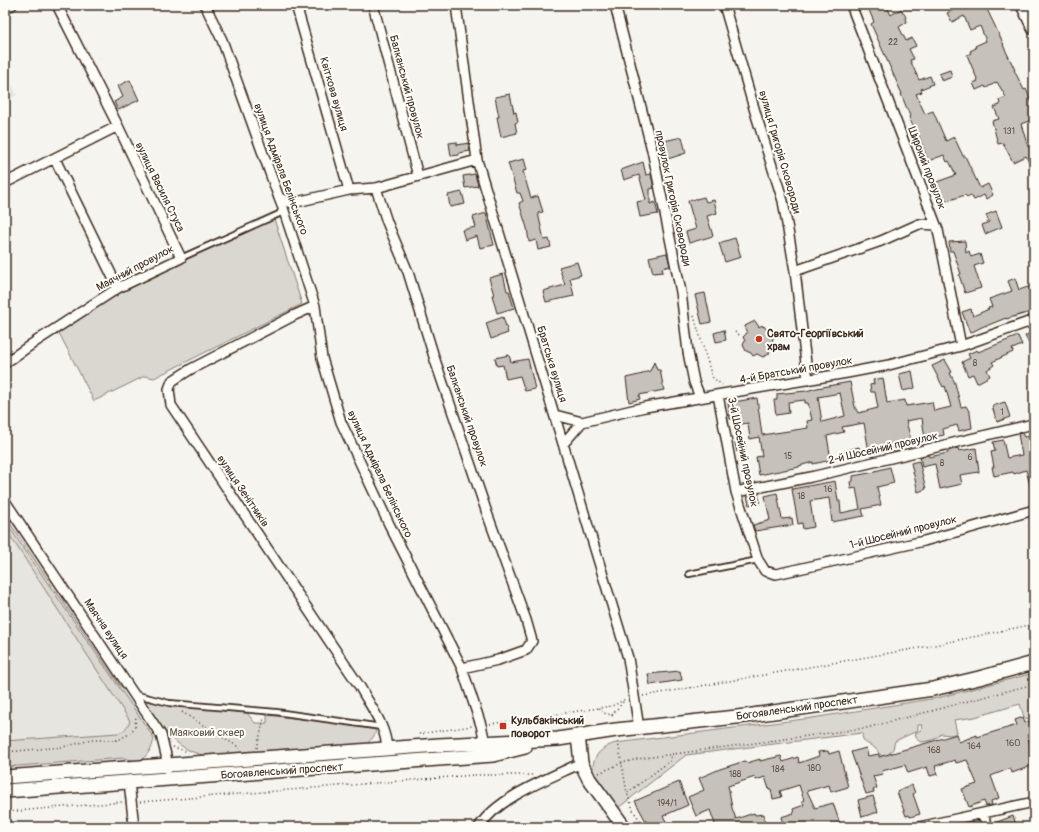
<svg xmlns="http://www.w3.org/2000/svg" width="1039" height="832" viewBox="0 0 1039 832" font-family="Pangolin,sans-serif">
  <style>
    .built { fill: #e7e5df }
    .green { fill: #dad6d0; stroke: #8a8077 }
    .building { fill: #c7c1bb; stroke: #3b2a1e; fill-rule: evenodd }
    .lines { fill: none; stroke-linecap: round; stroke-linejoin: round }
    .lane-casing { stroke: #3b2a1e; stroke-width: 8 }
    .street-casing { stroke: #3b2a1e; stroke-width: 12 }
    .secondary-casing { stroke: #3b2a1e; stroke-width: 16 }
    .path { stroke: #3b2a1e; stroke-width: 1.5; stroke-dasharray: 1 3; stroke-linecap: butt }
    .lane { stroke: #fdfcf7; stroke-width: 4.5 }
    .street { stroke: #fdfcf7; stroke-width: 9 }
    .secondary { stroke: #fdfcf7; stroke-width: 13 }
    .poi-dot { fill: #c8321e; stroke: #fdfcf7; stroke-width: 1.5 }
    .labels { text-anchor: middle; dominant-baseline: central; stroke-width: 4; stroke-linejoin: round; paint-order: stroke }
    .number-label { font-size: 9px; fill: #5e5045 }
    .street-label { font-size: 11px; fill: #3b2a1e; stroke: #fdfcf7 }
    .poi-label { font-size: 11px; font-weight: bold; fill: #3b2a1e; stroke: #fdfcf7; text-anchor: start }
    .park-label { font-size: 11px; fill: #63554a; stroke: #fdfcf7 }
  </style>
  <rect width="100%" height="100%" fill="#f5f4ee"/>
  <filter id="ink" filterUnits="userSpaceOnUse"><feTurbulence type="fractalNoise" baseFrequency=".025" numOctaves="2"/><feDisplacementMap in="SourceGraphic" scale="8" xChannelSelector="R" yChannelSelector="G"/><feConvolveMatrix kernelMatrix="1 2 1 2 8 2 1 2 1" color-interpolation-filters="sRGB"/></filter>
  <g filter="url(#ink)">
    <!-- built -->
    <path class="built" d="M5 70 17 95 5 101Z
      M5 510 138 707 153 732 154 738 152 747 144 758 139 762 5 772Z"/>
    <!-- green -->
    <path class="green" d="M274 219 302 304 154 378 145 376 94 401 59 333 121 291 180 261Z
      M5 521 154 738C153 748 147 756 139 762L124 758 5 767V741L118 733C124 732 128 726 130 721L5 528Z
      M8 521 14 523 125 688 120 686Z
      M1034 673 1033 717 1027 719 1024 717 1020 704 975 717 954 720 957 733 951 735 941 734C934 741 929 741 920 742L917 739 915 733 921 730 922 725H918V729L917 731 895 741 893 749 887 756H882C879 754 877 750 875 748 868 743 862 744 862 733L686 755 618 808 595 778C588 760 600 747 616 743L812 718 937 698Z
      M145 701 168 705 247 713 255 723H267V715L321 721 376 730C375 737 370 741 365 745L212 756C176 754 162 727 145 701Z"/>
    <!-- building -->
    <path class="building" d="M867 5H882L884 8 887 7 891 15 901 9 906 17 905 18 907 22 899 27 906 41 912 38 916 46 909 49 914 59 910 60 919 80 930 76 933 84 921 89 922 92 916 94 925 114 933 111 946 141 954 137 963 156H965L980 188 988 184 993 195 986 199 984 195 974 200 971 195 967 197 965 195 941 203 934 183 956 175 949 161 947 162 944 155 928 161 915 126 913 127 909 117 910 116 901 94H902L871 24 874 22Z
      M953 5H985L1004 45H1003L1015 70H1014L1024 90 1026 89 1034 108V119L1021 124 1028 147 1034 144V174L1026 156 1013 162 1003 143 998 144 992 121 999 119 994 107 1000 105 999 100 1006 97 997 82 986 88 985 86 976 90 973 83 978 81 967 55 971 53 970 51 976 48 975 46 986 41 980 26 970 30 964 16 952 22 947 13 955 9Z
      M950 70 952 77 942 81 939 74Z
      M130 80 139 100 118 110 114 102 123 97 118 86Z
      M510 94 514 113 516 112 518 122 515 123 517 133 501 137 497 117H499L495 97Z
      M682 137 686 153 668 159 664 141Z
      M457 142V145L469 143 470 151 459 153V155L451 156 449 143Z
      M524 159 527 170 523 171 529 192 531 198 538 196 543 212 538 213 544 240 549 239 551 247 538 250 536 240 529 242 527 228 519 203 523 201 520 193H517L508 163Z
      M643 162 646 175 651 174 654 188 650 189V204L655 202 658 214 640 217 637 202 646 200 639 175 624 180 621 170Z
      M475 174 478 186 465 188 463 176Z
      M462 192 465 204 450 207 448 195Z
      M704 197 706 202 714 200 717 213 707 216 713 236 689 243 686 232 696 229 688 201Z
      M996 211 1002 227 985 234 982 225 989 222 986 215Z
      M486 213 494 245 480 248 477 236 465 240 462 230 476 227 473 217Z
      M735 238 741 257 725 262 719 243Z
      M965 241 966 253 969 251 971 257 980 254 983 263 974 266 981 288 965 293 959 275 961 274 953 251H950L949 242Z
      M667 253 670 266 662 268 663 272 653 273 649 257Z
      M577 262 581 275 570 278 574 296 546 302 543 291 565 285 559 267Z
      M503 274 507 291H509L514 308 497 313 492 295H494L489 278Z
      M1015 278 1019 290 1031 286 1034 296V311L1006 319V318L986 326V325L970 333 962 312 971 309 973 316 989 309 988 308 992 307 989 299 1012 291 1008 281Z
      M705 293 711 322 702 324 695 295Z
      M503 317 508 333 491 339 486 323Z
      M755 321 759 327 762 325 763 327 764 326 766 329 772 331 774 336 772 341 775 346 770 348 769 354 763 357 757 354 753 356 751 353 746 351 743 345 745 341 743 337 747 333 745 326Z
      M724 330 726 340 716 342 714 333Z
      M1034 331V353L1025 336Z
      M1018 336 1022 345 1012 349 1013 352 992 362 994 365 987 370 990 376 977 383 973 374 968 376 962 362 970 358 968 354 977 350 978 352Z
      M509 355 511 362 528 359 535 389 525 391 520 376 506 379 503 365 497 366 495 358Z
      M945 360 952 372 950 373 955 383 961 407 966 406 970 413 972 428 959 431 957 425 943 429 944 435 925 439 922 418 906 421 911 440 894 446V448L869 452 864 423 842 427 844 432 827 436 831 460 813 464V462L799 466V467L759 475 756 457 762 456 759 437 750 439 748 423 736 425 735 419H730L728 403 757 398 762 435 808 428 807 421 812 420 808 403H805V400L788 402 789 413 776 415 774 400H777V394L806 391 817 388 850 382 855 407 858 413 878 408 875 392H871L870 385 874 384 873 380 883 378 887 403 905 400 906 406 932 402 934 411 951 407 945 386 943 387 932 366ZM840 393 845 416 822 422 818 397Z
      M654 362 657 370H660L664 390 639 395 640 399 629 402 626 378 643 374V373L650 371Z
      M912 371 915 388 903 391 899 374Z
      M1005 402 1010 417 997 422 992 406Z
      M1022 433 1024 437 1033 436 1034 450 1029 451 1034 465V489H1031L1026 470 1014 474 1013 472 994 476 992 467H994L991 452 995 451 993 442 1003 440 1007 458 1022 455 1018 434Z
      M744 442 746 451 737 452 735 443Z
      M859 447 861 455 845 458 844 451Z
      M958 448 959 451 976 448 979 472 960 475 962 484 940 489 935 464 922 467 920 457 928 455 929 457 948 453V451Z
      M919 461 926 489 918 492 911 463Z
      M890 467 894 483 877 487 881 505 862 509 864 516 832 522 829 498 810 501 814 527 803 529 802 523 798 524 792 489 835 481 838 501H840L841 513 860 509 856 488 851 489 850 482 853 481V476L875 472V471Z
      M777 493 782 519 792 518 793 525 755 531 753 525 770 520 765 496Z
      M758 494 760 502 749 505 747 496Z
      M680 671 682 680 650 685 648 674Z
      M1023 717 1025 723 1034 719V732L1027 735 1034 756V765L1012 773 1011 768 991 776 999 798 991 801 992 805 986 806 984 801 969 807 962 789 977 784 967 760 956 763 955 760 935 766 938 774 930 776 927 767 908 773 905 765 882 771 883 774 873 776 877 788 873 790 874 792 866 794 851 752 866 748 868 756 879 754V757L957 734 959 742 977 735V737L1017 725 1015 720Z
      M828 751 829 754 839 751 848 787 831 792 829 785 807 791 815 808 833 803 841 827H784L781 817 794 813 793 809 804 805 802 801 804 800 799 785 780 791 782 797 773 799 771 789H769L765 777 756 780 755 777 728 786 729 790 732 808 736 819 754 813 755 815 764 814 765 827H716L710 810 696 816 688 797 704 790 699 778 720 769 745 761 747 763 760 759V761L781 756 783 762 798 757 799 763 819 756 818 752Z
      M679 782 688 805 663 816 667 823 659 827H649L635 801Z
      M912 785 915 793 913 794 920 814 910 817 909 815 906 816 897 792Z
      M873 796 878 812 862 817 858 800Z
      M1013 816 1017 827H993L992 824Z"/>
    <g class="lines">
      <defs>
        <path id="lane" d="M181 258 279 214 282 209
          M689 574 758 560
          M134 694 169 703 276 712 382 727"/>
        <path id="street" d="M205 5 222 40 279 198 283 208 315 306 322 358 341 422 389 524 462 668 481 725 485 742
          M296 5 349 190
          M373 5 418 176
          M456 5 477 160 628 658 639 728
          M615 5 652 150 681 292 688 352 694 382 700 397
          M724 5 756 115 783 201 795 271 808 380
          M851 5 938 230 961 346
          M5 8 12 5
          M55 159 118 288
          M5 183 118 126
          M376 188 387 222 408 272 435 360 487 513 526 620 532 641 526 650 498 660 462 668
          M279 198 292 203 349 190 376 188 477 160
          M795 271 881 241 919 224 936 225
          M315 306 295 315 191 369 172 381 169 389 171 405 360 687C371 707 386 726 387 749
          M5 363 35 342 118 288 181 258 118 126 57 5
          M718 395 736 492 758 560 765 571 776 574 924 541 1034 510
          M555 415 582 422 645 407 847 373 889 365 961 346 1034 320
          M563 444 582 422
          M736 492 811 477 1033 424 1034 426
          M5 501 161 735 166 755 167 769
          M129 782 134 827
          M983 814 987 827
          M479 827C498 797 550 778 581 763
          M919 827 1034 802"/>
        <path id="secondary" d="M1023 5 1034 28
          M578 736 581 763 589 779 624 827
          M5 777 439 745 558 739 616 730 746 716 933 689 979 678 1034 663
          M5 791 493 755 525 747"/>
      </defs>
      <!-- lane casing -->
      <use href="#lane" class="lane-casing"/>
      <!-- street casing -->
      <use href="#street" class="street-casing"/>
      <!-- secondary casing -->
      <use href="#secondary" class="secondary-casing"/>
      <!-- path -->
      <path class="path" d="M694 316 712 377 722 385
        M735 332 741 336
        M643 696 930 646 1034 624
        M599 708 603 713 612 715 613 718
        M182 712 240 748
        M612 715 624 701
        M490 724 599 708 615 705 625 699
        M419 734 472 726
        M618 742 627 793
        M173 747 188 752
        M257 748 264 718
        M5 752 63 747 91 740H118L129 734 135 727 136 715
        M599 773 622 763 637 759 866 728 1034 684
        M140 802 475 775H533
        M5 812 123 802
        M645 827 634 812 627 793 670 761 672 755"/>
      <!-- lane -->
      <use href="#lane" class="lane"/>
      <!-- street -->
      <use href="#street" class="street"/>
      <!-- secondary -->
      <use href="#secondary" class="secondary"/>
    </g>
  </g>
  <!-- markers -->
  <g class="poi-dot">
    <circle cx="759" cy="339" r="4"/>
    <rect x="499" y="722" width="8" height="8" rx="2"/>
  </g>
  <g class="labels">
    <!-- number labels -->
    <g class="number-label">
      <text x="893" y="42">22</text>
      <text x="1009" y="131">131</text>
      <text x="975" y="363">8</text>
      <text x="1002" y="412">1</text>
      <text x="788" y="456">15</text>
      <text x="970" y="457">6</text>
      <text x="942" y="463">8</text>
      <text x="828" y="489">16</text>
      <text x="801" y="496">18</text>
      <text x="1013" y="743">160</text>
      <text x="974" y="746">164</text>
      <text x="934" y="750">168</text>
      <text x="814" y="768">180</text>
      <text x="778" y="769">184</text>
      <text x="735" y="774">188</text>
      <text x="667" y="803">194/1</text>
    </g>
    <!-- street labels -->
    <g class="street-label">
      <text transform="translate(407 87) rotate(75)">Балканський провулок</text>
      <text transform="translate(334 94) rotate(74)">Квіткова вулиця</text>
      <text transform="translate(780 152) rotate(74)">вулиця Григорія Сковороди</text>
      <text transform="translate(927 168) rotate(69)">Широкий провулок</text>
      <text transform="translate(281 169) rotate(70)">вулиця Адмірала Белінського</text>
      <text transform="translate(160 187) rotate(64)">вулиця Василя Стуса</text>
      <text transform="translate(673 198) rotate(78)">провулок Григорія Сковороди</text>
      <text transform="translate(135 268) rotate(-28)">Маячний провулок</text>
      <text transform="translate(552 364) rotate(73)">Братська вулиця</text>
      <text transform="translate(796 370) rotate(-10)">4-й Братський провулок</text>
      <text transform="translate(467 416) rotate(71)">Балканський провулок</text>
      <text transform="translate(883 448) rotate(-13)">2-й Шосейний провулок</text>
      <text transform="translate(743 452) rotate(78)">3-й Шосейний провулок</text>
      <text transform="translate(380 474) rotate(65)">вулиця Адмірала Белінського</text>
      <text transform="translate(243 491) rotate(56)">вулиця Зенітників</text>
      <text transform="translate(903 532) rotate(-14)">1-й Шосейний провулок</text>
      <text transform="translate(106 629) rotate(56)">Маячна вулиця</text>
      <text transform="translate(797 708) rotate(-8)">Богоявленський проспект</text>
      <text transform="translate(282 771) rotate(-4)">Богоявленський проспект</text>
    </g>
    <!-- poi labels -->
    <g class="poi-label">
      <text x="767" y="333">Свято-Георгіївський<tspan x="767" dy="13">храм</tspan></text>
      <text x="511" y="720">Кульбакінський<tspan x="511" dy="13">поворот</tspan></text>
    </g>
    <!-- park labels -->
    <g class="park-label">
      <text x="207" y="732">Маяковий сквер</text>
    </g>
  </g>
  <!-- margin -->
  <rect width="1039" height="832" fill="none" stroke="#fdfcf7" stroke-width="20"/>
  <rect x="10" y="10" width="1019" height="812" fill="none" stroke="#3b2a1e" stroke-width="1.5" filter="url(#ink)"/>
</svg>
